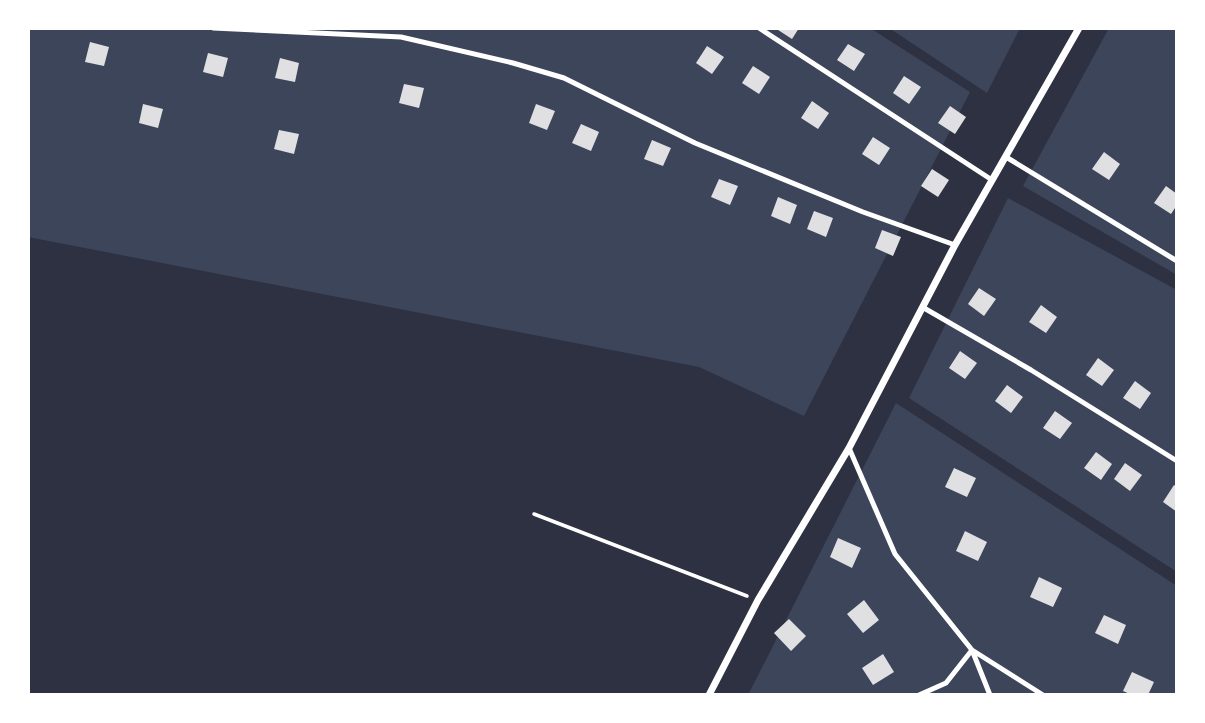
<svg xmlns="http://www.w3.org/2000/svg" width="1205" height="723" viewBox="0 0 1205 723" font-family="'Libre Baskerville',serif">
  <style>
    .green { fill: #3c4559 }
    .building { fill: #e0e0e3 }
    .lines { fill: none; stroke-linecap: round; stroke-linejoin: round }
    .path { stroke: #fff; stroke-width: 3.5 }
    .service { stroke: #fff; stroke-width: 5 }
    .minor { stroke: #fff; stroke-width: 7 }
  </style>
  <rect width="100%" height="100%" fill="#2d3142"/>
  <!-- green -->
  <path class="green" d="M28 28H870L970 92 804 416 699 367 28 237Z
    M889 28H1020L987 93Z
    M1109 28H1177V275L1023 186Z
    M1008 198 1177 290V572L909 398Z
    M896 403 1177 586V695H748Z"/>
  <!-- building -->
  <path class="building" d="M775 28H799L792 39Z
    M90 42 109 47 104 66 85 62Z
    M848 44 865 54 854 71 837 60Z
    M707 46 724 57 712 74 696 63Z
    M208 53 228 58 223 77 203 72Z
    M280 58 299 63 295 82 275 78Z
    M753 66 770 77 759 94 742 83Z
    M904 76 921 87 909 104 893 93Z
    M404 84 424 88 419 108 399 103Z
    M812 101 829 113 818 129 801 118Z
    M143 104 163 109 158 128 139 123Z
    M536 104 555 111 547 130 529 123Z
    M950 106 966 117 955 134 938 123Z
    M581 124 599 132 591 151 572 143Z
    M279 130 299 134 294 154 274 149Z
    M873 137 890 148 879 165 862 154Z
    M652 140 671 148 663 166 644 159Z
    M1104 152 1120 164 1109 180 1092 169Z
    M932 169 949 180 938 197 921 186Z
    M719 179 738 186 730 205 711 197Z
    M1166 186 1177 194V205L1171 214 1154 203Z
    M778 197 797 205 790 224 771 216Z
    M814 211 833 218 826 237 807 229Z
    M882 230 901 237 893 256 875 248Z
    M979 288 996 299 984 316 968 304Z
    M1041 305 1057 317 1046 333 1029 322Z
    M960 351 977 363 965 379 949 368Z
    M1098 358 1114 370 1102 386 1086 375Z
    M1135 381 1151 393 1140 409 1123 398Z
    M1007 385 1023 397 1011 413 995 401Z
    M1055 411 1072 423 1060 439 1043 428Z
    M1096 452 1112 464 1101 480 1084 468Z
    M1125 463 1142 475 1130 491 1114 479Z
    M954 468 976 478 967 497 945 487Z
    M1174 485 1177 487V512L1163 502Z
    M965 531 987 542 978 561 956 551Z
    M838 538 861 548 852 568 830 557Z
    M1039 577 1062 588 1053 607 1030 597Z
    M864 600 879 620 863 633 847 614Z
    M1104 615 1126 625 1118 644 1095 633Z
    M789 619 806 636 791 651 774 633Z
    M883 654 894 672 873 685 862 668Z
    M1132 672 1154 682 1148 695H1132L1123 691Z"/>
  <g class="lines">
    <!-- path -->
    <path class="path" d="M534 514 747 596"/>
    <!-- service -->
    <path class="service" d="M213 28 401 37 513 63 564 78 695 143 863 212 955 245
      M759 28 992 180
      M1006 157 1177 261
      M924 308 1031 370 1177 461
      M849 448 895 554 972 650 1043 695
      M919 695 946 683 972 650 990 695"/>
    <!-- minor -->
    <path class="minor" d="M709 695 758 600 849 448 955 245 1079 28"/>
  </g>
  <!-- border -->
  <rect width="1205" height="723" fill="none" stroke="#ffffff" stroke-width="60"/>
</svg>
